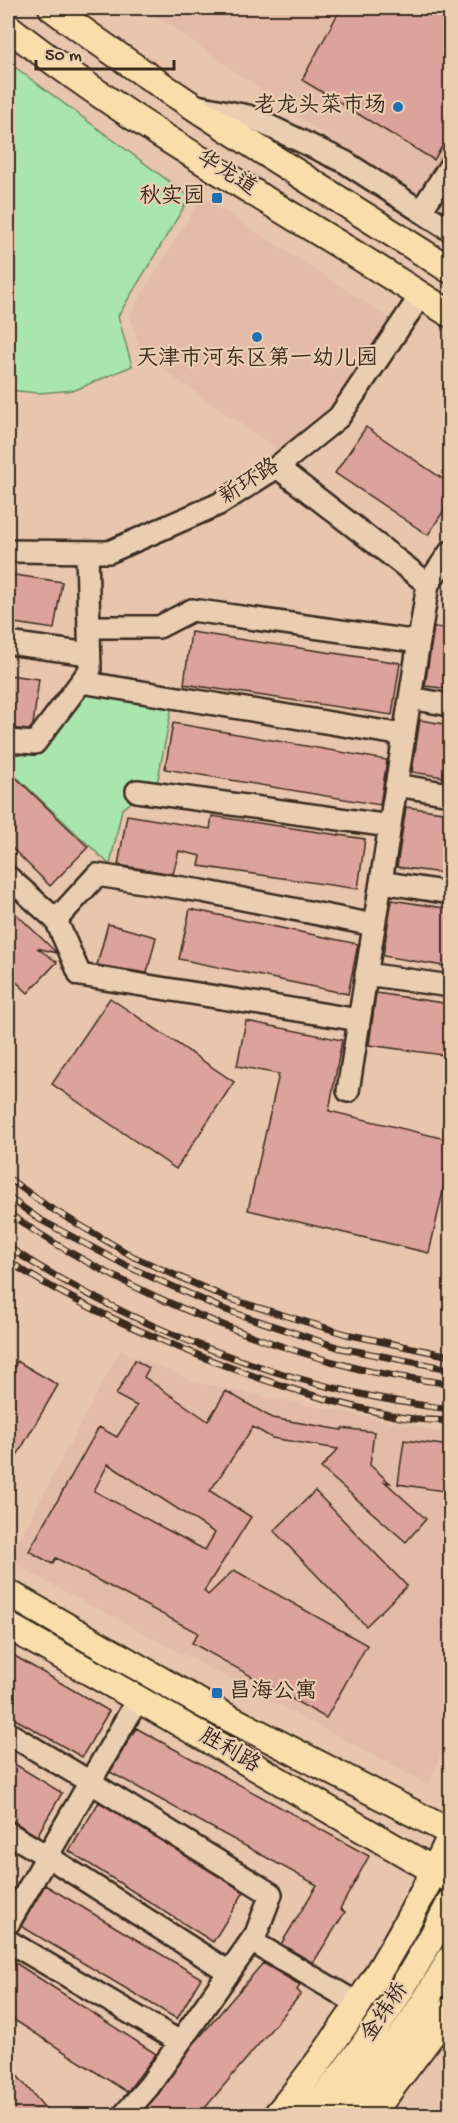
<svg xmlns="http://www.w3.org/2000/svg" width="458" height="2123" viewBox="0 0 458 2123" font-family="'Gochi Hand','LXGW WenKai TC',sans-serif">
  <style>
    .built { fill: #e4baa8 }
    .green { fill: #a8e6ad; stroke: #728866; stroke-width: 1.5 }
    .building { fill: #dca29c; stroke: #3b2a1e; stroke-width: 1.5; fill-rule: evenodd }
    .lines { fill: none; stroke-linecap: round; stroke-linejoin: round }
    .minor-casing { stroke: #3b2a1e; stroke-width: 26 }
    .major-casing { stroke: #3b2a1e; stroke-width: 30 }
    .minor { stroke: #ebceb1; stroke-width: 21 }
    .major { stroke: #f9deab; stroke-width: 26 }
    .rail-casing { stroke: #3b2a1e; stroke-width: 7 }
    .rail { stroke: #ebceb1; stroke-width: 4.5; stroke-dasharray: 14; stroke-linecap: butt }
    .poi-dot { fill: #1f6fb2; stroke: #ebceb1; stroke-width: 2 }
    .labels { text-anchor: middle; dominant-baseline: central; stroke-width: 4.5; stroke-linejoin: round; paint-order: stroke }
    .poi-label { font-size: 22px; fill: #3b2a1e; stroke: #ebceb1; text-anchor: end }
    .street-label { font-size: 22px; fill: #3b2a1e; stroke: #ebceb1 }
  </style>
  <rect width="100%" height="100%" fill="#e8c5ad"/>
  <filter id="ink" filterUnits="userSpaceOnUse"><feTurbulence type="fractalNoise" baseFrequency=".0167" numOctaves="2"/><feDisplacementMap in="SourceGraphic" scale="12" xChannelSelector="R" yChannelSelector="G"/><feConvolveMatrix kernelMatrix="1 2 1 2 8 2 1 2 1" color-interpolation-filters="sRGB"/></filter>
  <g filter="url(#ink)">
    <!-- built -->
    <path class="built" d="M145 8H450V153L419 201Z
      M202 197 389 318 329 411 284 453 143 356 130 315Z
      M120 1350 194 1382 450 1434V1729L429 1785 8 1561Z"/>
    <!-- green -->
    <path class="green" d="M8 62 190 197 118 316 132 366 75 390 39 393 8 390Z
      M82 685 173 701 157 784 122 809 110 865 8 769V748L43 734Z"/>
    <!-- building -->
    <path class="building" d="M341 8H450V133L434 160 302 80Z
      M366 427 450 484V501L428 535 335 473Z
      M8 574 62 582 54 629 8 622Z
      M434 627 450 629V689L425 686Z
      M191 632 400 663 392 715 184 684Z
      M8 675 39 679 33 725 29 730 8 728Z
      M420 720 450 725V778L412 772Z
      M173 723 387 760 380 805 165 769Z
      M8 770 88 847 50 886 8 844Z
      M406 807 450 813V874L397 867Z
      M127 815 210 829 212 816 365 839 358 889 199 866 201 856 179 851 173 874 118 865Z
      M392 900 450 909V967L383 956Z
      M8 906 57 953 37 948 57 962 28 993 8 974Z
      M190 909 358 944 348 994 179 959Z
      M108 924 156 937 147 973 97 965Z
      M376 993 450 1004V1056L369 1045Z
      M110 998 234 1082 176 1169 52 1084Z
      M246 1021 342 1040 329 1111 450 1140V1160L429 1253 248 1210 279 1074 237 1066Z
      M135 1360 149 1368 144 1377 208 1421 226 1391 272 1418 342 1430V1428L374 1432 370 1465 390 1483 385 1482 426 1519 406 1542 321 1468 338 1449 272 1438 253 1427 210 1491 251 1517 204 1591 208 1595 234 1570 367 1645 326 1718 192 1643 198 1633 56 1558 52 1564 29 1551 99 1427 117 1437 137 1406 116 1395ZM108 1464 215 1533 205 1550 94 1491Z
      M17 1361 58 1385 8 1471V1378Z
      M404 1440 450 1446V1492L398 1484Z
      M315 1491 407 1586 366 1626 274 1531Z
      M8 1652 109 1711 82 1757 8 1715Z
      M136 1728 369 1856 340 1909 345 1912 313 1963 281 1944 317 1885 110 1772Z
      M8 1760 62 1793 37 1836 8 1818Z
      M99 1802 244 1892 213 1942 69 1851Z
      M45 1885 201 1978 177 2019 21 1926Z
      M8 1958 156 2054 127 2092 8 2016Z
      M263 1963 300 1985 297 1990 301 1994 199 2115H140L159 2093 192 2046Z
      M8 2065 51 2115H8Z"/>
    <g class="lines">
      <defs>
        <path id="minor" d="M197 106 248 116 345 162 450 230
          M421 211 450 166
          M277 467 428 584 348 1091
          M8 551 109 552 219 504 277 467 339 417 421 295
          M428 584 450 552
          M89 627H159L192 610 419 642
          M8 643 89 654
          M81 682 404 735
          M410 698 450 705
          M8 741 35 743 90 670 87 552
          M396 785 450 794
          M137 791 390 826
          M8 877 56 920 80 975 359 1020
          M381 882 450 893
          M56 920 97 875 202 891 374 925
          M366 974 450 986
          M8 1733 90 1782 271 1894 256 1934 149 2086 123 2116
          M8 1833 47 1856 229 1972
          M8 1924 138 1699
          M8 1941 180 2042
          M251 1941 360 2005"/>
        <path id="major" d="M52 8C179 103 317 184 450 270
          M8 27C146 136 303 218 450 314
          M8 1593 206 1706 450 1832
          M8 1626 138 1699 435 1871 450 1879
          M276 2116C348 2030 402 1939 450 1838
          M309 2116C364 2050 411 1980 450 1903
          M342 2116C382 2065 419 2015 450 1959
          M370 2116 450 2010"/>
      </defs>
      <!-- minor casing -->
      <use href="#minor" class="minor-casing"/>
      <!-- major casing -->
      <use href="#major" class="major-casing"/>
      <!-- minor -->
      <use href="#minor" class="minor"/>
      <!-- major -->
      <use href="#major" class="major"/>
      <defs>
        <path id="rail" d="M8 1178 47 1206 134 1257 227 1298 346 1334 450 1356
          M8 1197 39 1219 127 1266 223 1309 340 1348 450 1369
          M8 1213C107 1282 234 1336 352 1367 384 1376 418 1379 450 1384
          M8 1247C137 1331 296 1391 450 1409
          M8 1261C50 1288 95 1311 141 1331 224 1368 311 1399 400 1417 417 1420 434 1420 450 1421"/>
      </defs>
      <!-- rail casing -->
      <use href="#rail" class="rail-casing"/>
      <!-- rail -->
      <use href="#rail" class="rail"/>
    </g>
  </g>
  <!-- markers -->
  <g class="poi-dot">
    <circle cx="398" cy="107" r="6"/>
    <rect x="211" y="192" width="12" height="12" rx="3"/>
    <circle cx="257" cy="337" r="6"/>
    <rect x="211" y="1687" width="12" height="12" rx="3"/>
  </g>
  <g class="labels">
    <!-- poi labels -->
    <g class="poi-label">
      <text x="386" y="107">老龙头菜市场</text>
      <text x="205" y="198">秋实园</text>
      <text x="257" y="360" text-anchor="middle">天津市河东区第一幼儿园</text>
      <text x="229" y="1693" text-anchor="start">昌海公寓</text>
    </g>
    <!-- street labels -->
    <g class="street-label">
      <text transform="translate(226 174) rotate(32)">华龙道</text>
      <text transform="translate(250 483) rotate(-33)">新环路</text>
      <text transform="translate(229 1752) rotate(30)">胜利路</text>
      <text transform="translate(386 2013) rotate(-56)">金纬桥</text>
    </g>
  </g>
  <!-- margin -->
  <rect width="458" height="2123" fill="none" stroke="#ebceb1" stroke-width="30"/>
  <rect x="15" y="15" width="428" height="2093" fill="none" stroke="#3b2a1e" stroke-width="2" filter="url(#ink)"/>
  <!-- scale -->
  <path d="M36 60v9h138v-9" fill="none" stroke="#3b2a1e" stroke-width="3"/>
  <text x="45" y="60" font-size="18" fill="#3b2a1e" stroke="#ebceb1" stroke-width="4.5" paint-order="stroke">50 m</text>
</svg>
